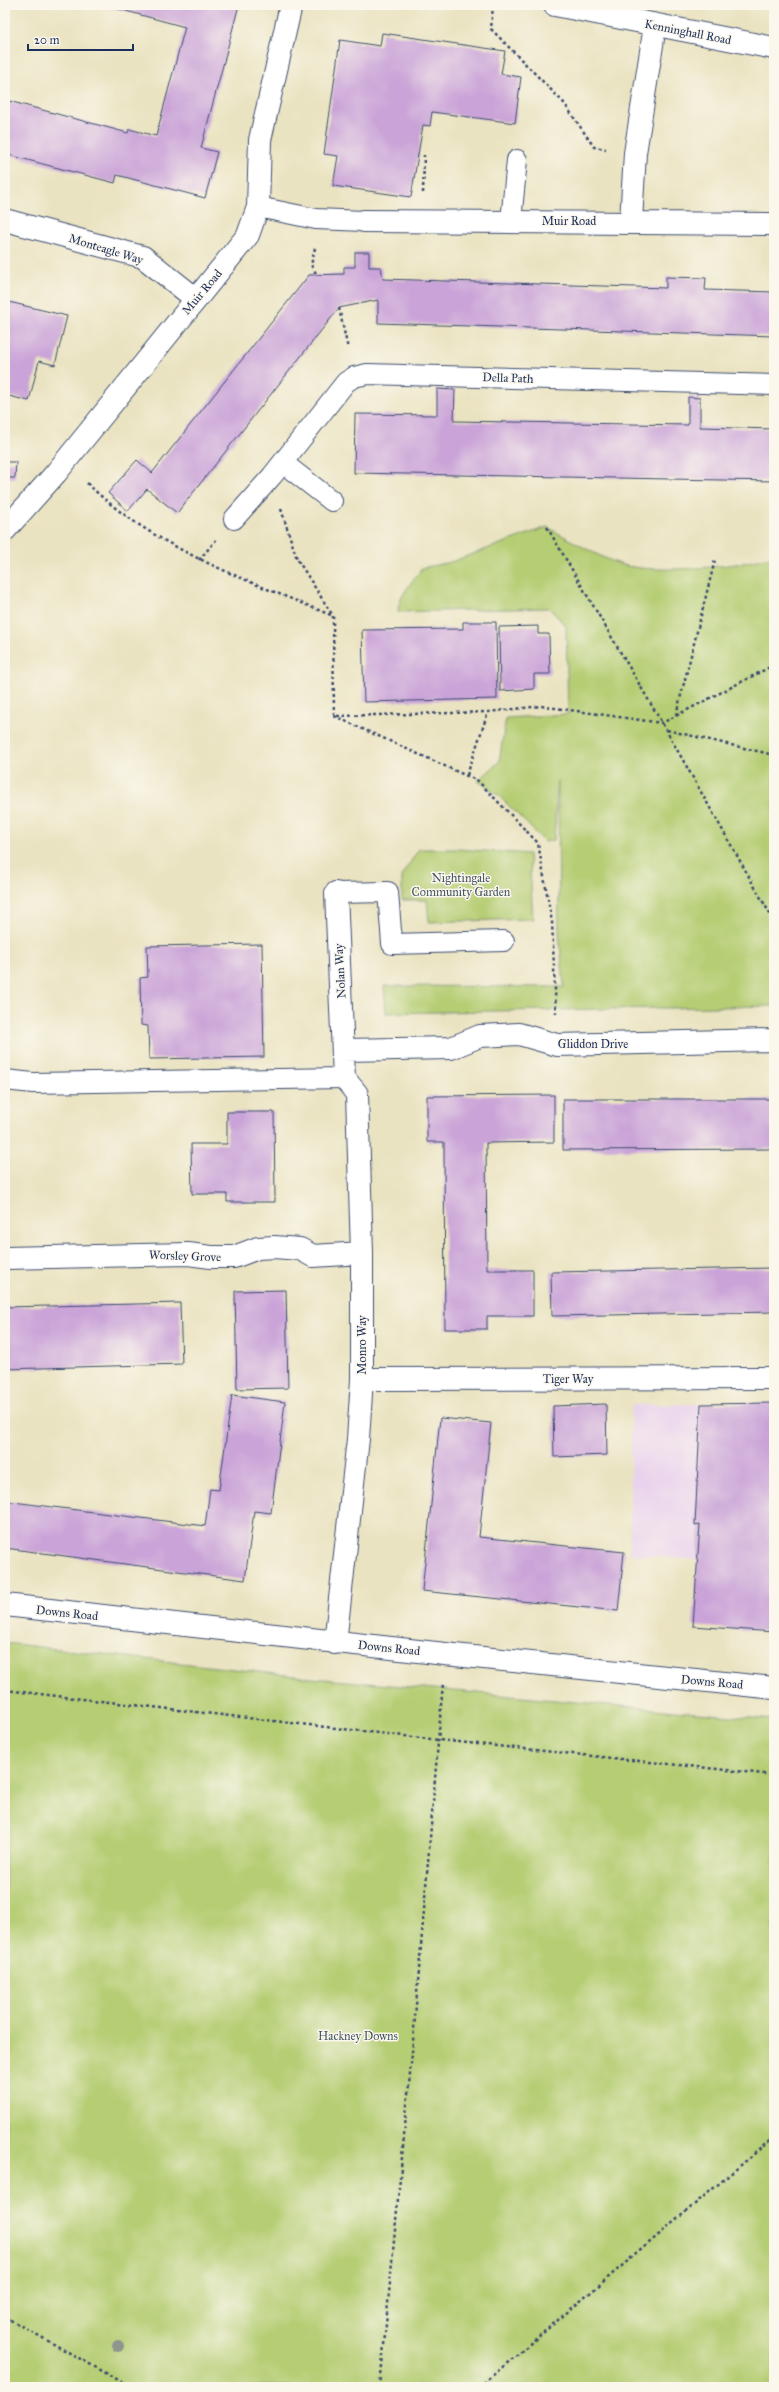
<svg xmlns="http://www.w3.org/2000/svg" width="779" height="2392" viewBox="0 0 779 2392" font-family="'IM FELL Great Primer',serif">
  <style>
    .built { fill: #e9d2ed }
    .green { fill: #b5cd73; stroke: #687e68 }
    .building { fill: #caa4d8 }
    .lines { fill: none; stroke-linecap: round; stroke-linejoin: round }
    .service-casing { stroke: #3a4a6d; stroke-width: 22 }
    .minor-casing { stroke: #3a4a6d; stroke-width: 24 }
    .path { stroke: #3a4a6d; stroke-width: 2.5; stroke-dasharray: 3 3; stroke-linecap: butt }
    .service { stroke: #fff; stroke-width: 20 }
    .minor { stroke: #fff; stroke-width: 22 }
    .tree { fill: #8e958d }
    .labels { text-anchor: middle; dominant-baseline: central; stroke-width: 3; stroke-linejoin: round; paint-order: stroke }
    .street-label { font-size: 12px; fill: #1b2f5e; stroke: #fbf7ec }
    .park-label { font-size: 12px; fill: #425663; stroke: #fbf7ec }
  </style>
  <rect width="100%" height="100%" fill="#fbf7ec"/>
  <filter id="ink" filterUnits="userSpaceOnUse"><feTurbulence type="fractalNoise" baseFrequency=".025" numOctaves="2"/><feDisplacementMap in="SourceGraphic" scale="8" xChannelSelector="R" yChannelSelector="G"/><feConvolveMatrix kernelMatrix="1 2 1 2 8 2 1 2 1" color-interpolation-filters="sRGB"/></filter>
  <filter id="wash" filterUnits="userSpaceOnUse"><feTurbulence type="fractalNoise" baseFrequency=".012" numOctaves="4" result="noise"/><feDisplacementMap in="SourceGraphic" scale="16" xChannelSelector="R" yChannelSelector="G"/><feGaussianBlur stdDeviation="0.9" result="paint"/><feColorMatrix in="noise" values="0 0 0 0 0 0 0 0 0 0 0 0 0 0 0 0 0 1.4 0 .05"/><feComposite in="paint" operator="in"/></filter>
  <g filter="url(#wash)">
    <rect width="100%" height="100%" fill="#eae3c1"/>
    <!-- built -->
    <path class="built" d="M774 1403 700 1524 697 1560 630 1554 631 1405Z"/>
    <!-- green -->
    <path class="green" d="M547 527C572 540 597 557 623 565 653 574 746 567 774 555V1006L386 1013 384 986 564 987 559 933 558 779 554 840 545 842 498 795 478 781 499 762 506 718 568 714 566 626 549 608 398 612C398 596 414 580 422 568L451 562Z
      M419 849H457L529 854 533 919 429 922 427 900H402V875Z
      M5 1643 312 1678 774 1720V2387H5Z"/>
    <g id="blocks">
      <!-- building -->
      <path class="building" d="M104 5H239L201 148 217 152 205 198 117 175 115 183 5 154V100L128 133 129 129 156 136 185 27Z
        M382 33 505 51 501 74 521 77 515 123 432 112 430 126 423 125 411 197 333 186 338 156 324 154 340 40 380 46Z
        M355 252H369V267H381L383 279 666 288V277L706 278 705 290 774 292V336L378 323V300L339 308 177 513 147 489 128 511 108 493 137 460 152 473 309 275 344 274V267H355Z
        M5 301 67 316 55 365 39 361 29 401 5 395Z
        M437 389 455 390 454 421 688 425V397L700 398V427L774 429V481L354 473 355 414 437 415Z
        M5 462H16L15 478H5Z
        M463 622H496L497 699 364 702 362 630 463 629Z
        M538 626V634H549L550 674H534V689L500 691 499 627Z
        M262 944 264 1057 149 1059 148 1026 141 1025 140 978 148 977 147 946Z
        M554 1095V1142L486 1143 487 1270H533V1316H487V1329H445L444 1142H427V1096Z
        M563 1099H774V1149L563 1150Z
        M227 1112H274L275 1202H227V1194H192L191 1144H227Z
        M774 1268V1312L552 1316 551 1272Z
        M286 1290 288 1388 237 1389 235 1291Z
        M180 1303 182 1364 5 1369V1307Z
        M232 1395 285 1402 271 1513 254 1511 245 1580 5 1548V1501L205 1526 210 1489 219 1490Z
        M774 1403V1632L693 1626 700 1524 695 1525 701 1404Z
        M606 1404 607 1455 554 1457 553 1406Z
        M440 1418 491 1423 479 1537 624 1552 618 1611 422 1591Z"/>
    </g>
  </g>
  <g filter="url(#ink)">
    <use href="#blocks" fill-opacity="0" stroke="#3a4a6d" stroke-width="1"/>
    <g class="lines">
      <defs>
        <path id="service" d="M258 207 316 219 364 221
          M511 221 517 160
          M283 463 332 501
          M234 519 272 476 346 382 354 377 367 374 774 385
          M336 893 388 892 392 944 504 941
          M5 1080 33 1083 344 1078"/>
        <path id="minor" d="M555 5 774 48
          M5 220 143 257 196 299
          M364 221 774 224
          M631 221 635 153 655 26
          M5 530 56 473 248 235 258 207 260 140 291 5
          M344 1050 451 1048 480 1036 519 1034 557 1045 774 1040
          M5 1258 188 1254 211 1257H234L258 1248 274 1247 300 1249 313 1256 362 1253
          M362 1379 774 1378
          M5 1605 445 1654 774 1688
          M335 1643 358 1439 362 1379V1253L357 1094 344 1078 336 893"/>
      </defs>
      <!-- service casing -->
      <use href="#service" class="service-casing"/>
      <!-- minor casing -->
      <use href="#minor" class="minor-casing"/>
      <!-- path -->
      <path class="path" d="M493 5 491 29 564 103 594 147 606 149
        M423 193 424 155
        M315 248 311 265 317 275
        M339 308 348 349
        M87 483C152 548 250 581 333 616
        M281 509 297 559 333 616 334 716
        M547 527 662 723 774 921
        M199 560 216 540
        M676 715 715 560
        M334 716 478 781 538 843 552 922 556 1013
        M337 716 488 712
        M667 730 774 755
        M467 775 488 712 541 706 662 723 774 665
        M5 1690 439 1740 774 1775
        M5 2317 131 2387
        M380 2387 412 2053 443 1683
        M479 2387 774 2137"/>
      <!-- service -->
      <use href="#service" class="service"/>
      <!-- minor -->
      <use href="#minor" class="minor"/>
    </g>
    <!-- trees -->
    <circle class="tree" cx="118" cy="2346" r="6"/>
  </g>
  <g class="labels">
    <!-- street labels -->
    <g class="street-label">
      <text transform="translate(688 32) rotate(11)">Kenninghall Road</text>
      <text x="569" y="221">Muir Road</text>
      <text transform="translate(106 249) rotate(17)">Monteagle Way</text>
      <text transform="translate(202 292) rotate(-50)">Muir Road</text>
      <text transform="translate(508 378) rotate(2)">Della Path</text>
      <text transform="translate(340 971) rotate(-93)">Nolan Way</text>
      <text x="593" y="1044">Gliddon Drive</text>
      <text transform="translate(185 1256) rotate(2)">Worsley Grove</text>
      <text transform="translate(362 1345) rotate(-90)">Monro Way</text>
      <text x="568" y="1379">Tiger Way</text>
      <text transform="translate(67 1613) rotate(6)">Downs Road</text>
      <text transform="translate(389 1648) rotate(6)">Downs Road</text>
      <text transform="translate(712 1682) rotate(5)">Downs Road</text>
    </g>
    <!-- park labels -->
    <g class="park-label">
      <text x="461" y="878">Nightingale<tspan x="461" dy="14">Community Garden</tspan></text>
      <text x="358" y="2036">Hackney Downs</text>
    </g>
  </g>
  <!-- margin -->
  <rect width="779" height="2392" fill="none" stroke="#fbf7ec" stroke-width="20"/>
  <!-- scale -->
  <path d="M28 44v6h105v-6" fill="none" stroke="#1b2f5e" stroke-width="2"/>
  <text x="34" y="44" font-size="12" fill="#1b2f5e" stroke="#fbf7ec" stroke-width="3" paint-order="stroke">20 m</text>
</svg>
